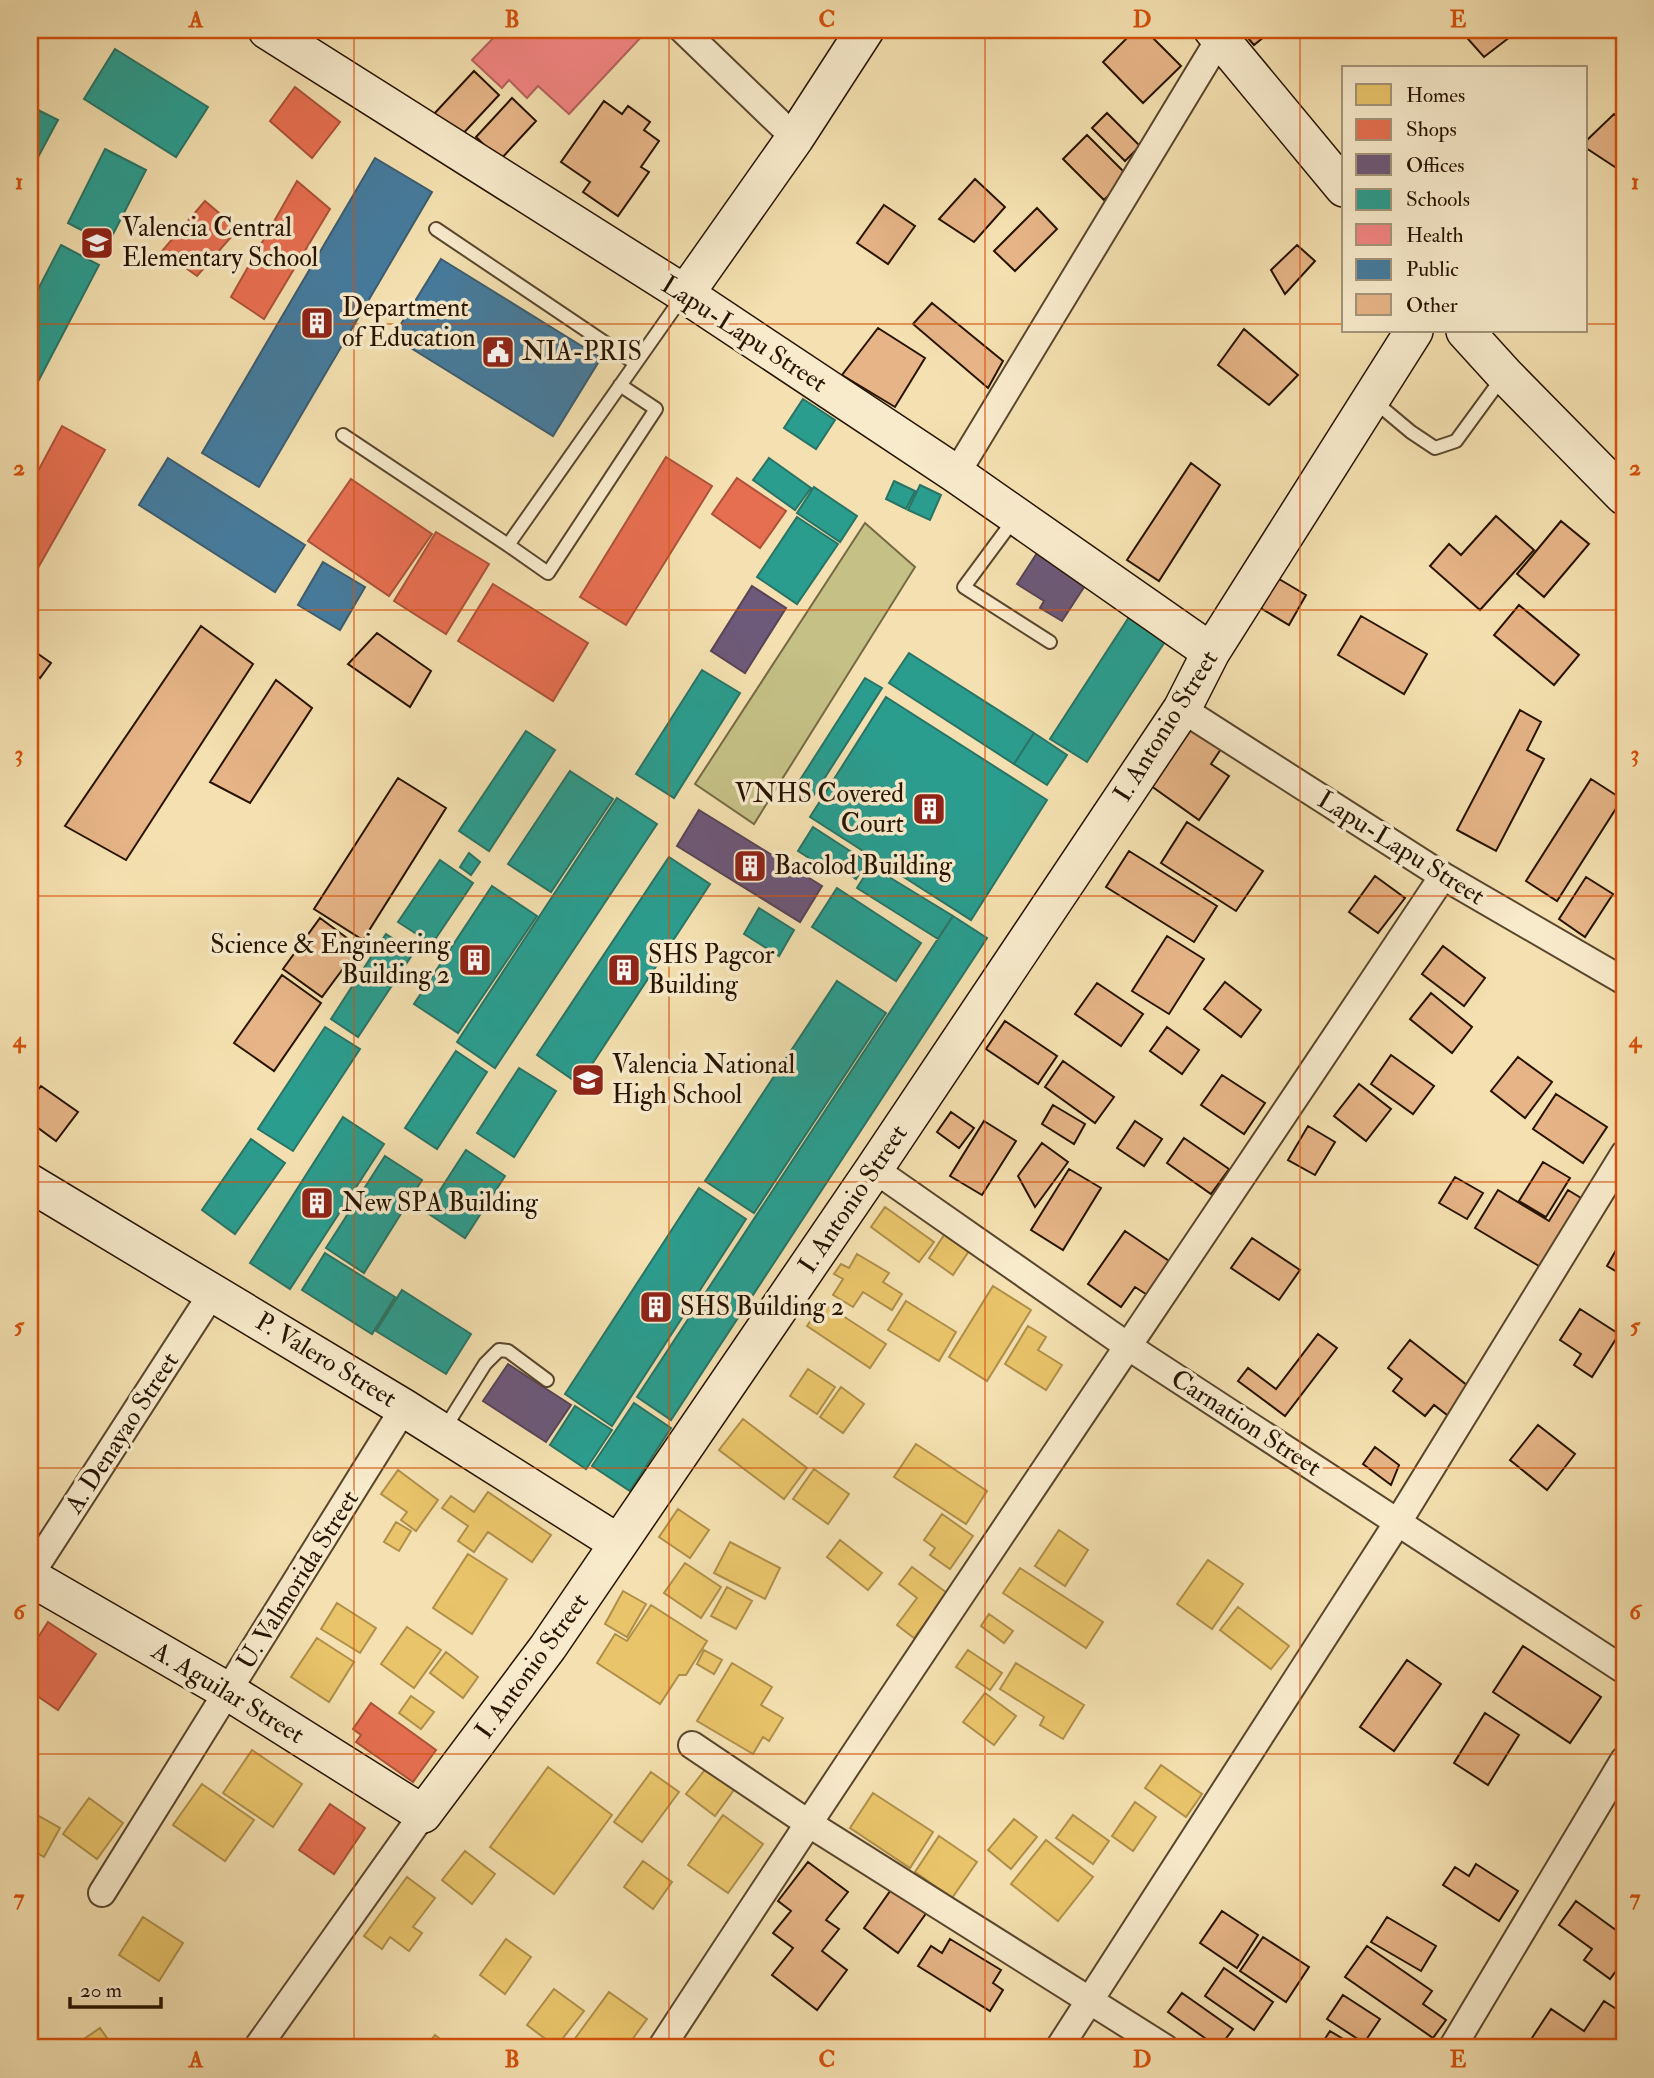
<svg xmlns="http://www.w3.org/2000/svg" width="1654" height="2078" viewBox="0 0 1654 2078" font-family="'IM FELL Double Pica',serif">
  <style>
    .green { fill: #c4c086; stroke: #766a44; stroke-width: 2 }
    .homes { fill: #e9c46a; stroke: #af8f4a; stroke-width: 2 }
    .shops { fill: #e76f51; stroke: #ad5339; stroke-width: 2 }
    .offices { fill: #6d597a; stroke: #584456; stroke-width: 2 }
    .schools { fill: #2a9d8f; stroke: #297464; stroke-width: 2 }
    .health { fill: #f28482; stroke: #b5625b; stroke-width: 2 }
    .public { fill: #457b9d; stroke: #3c5c6e; stroke-width: 2 }
    .building { fill: #e6b486; stroke: #271301; stroke-width: 2 }
    .lines { fill: none; stroke-linecap: round; stroke-linejoin: round }
    .lane-casing { stroke: #5a462d; stroke-width: 16 }
    .street-casing { stroke: #5a462d; stroke-width: 30 }
    .secondary-casing { stroke: #271301; stroke-width: 40 }
    .lane { stroke: #f8ebcc; stroke-width: 12 }
    .street { stroke: #f8ebcc; stroke-width: 26 }
    .secondary { stroke: #f8ebcc; stroke-width: 37 }
    .grid { fill: none; stroke: #d5520b; stroke-width: 2; stroke-opacity: 0.55 }
    .labels { text-anchor: middle; dominant-baseline: central; stroke-width: 7; stroke-linejoin: round; paint-order: stroke }
    .poi-label { font-size: 26px; fill: #271301; stroke: #f8ebcc; text-anchor: start }
    .street-label { font-size: 26px; fill: #271301; stroke: #f8ebcc }
    .neatline { fill: none; stroke: #d5520b; stroke-width: 2.5 }
    .grid-label { font-size: 23px; text-anchor: middle; font-weight: bold; fill: #d5520b }
  </style>
  <rect width="100%" height="100%" fill="#f4e0b0"/>
  <filter id="stains"><feTurbulence type="fractalNoise" baseFrequency=".00286" numOctaves="4"/><feColorMatrix values="0 0 0 0 .2 0 0 0 0 .09 0 0 0 0 .02 0 0 0 .5 -.17"/></filter>
  <radialGradient id="worn" r=".72"><stop offset=".6" stop-color="#630" stop-opacity="0"/><stop offset="1" stop-color="#630" stop-opacity=".3"/></radialGradient>
  <!-- green -->
  <path class="green" d="M865 523 915 567 754 824 695 784Z"/>
  <!-- homes -->
  <path class="homes" d="M885 1207 934 1242 919 1262 871 1227Z
    M946 1232 971 1248 953 1275 929 1258Z
    M857 1254 889 1273 883 1282 902 1294 892 1310 863 1292 853 1307 833 1295 843 1279 834 1274 841 1264 849 1268Z
    M993 1286 1031 1310 987 1381 949 1357Z
    M906 1301 956 1332 939 1361 888 1330Z
    M823 1303 886 1344 870 1368 807 1326Z
    M1028 1326 1046 1337 1038 1350 1062 1365 1046 1390 1005 1364Z
    M808 1369 835 1387 817 1414 790 1396Z
    M841 1387 864 1404 843 1433 820 1417Z
    M743 1419 807 1468 784 1499 719 1450Z
    M916 1444 987 1491 966 1524 894 1477Z
    M814 1469 849 1494 828 1524 793 1499Z
    M398 1470 438 1500 416 1531 401 1520 407 1512 381 1494Z
    M488 1492 551 1535 532 1562 488 1532 474 1552 458 1541 468 1526 442 1508 451 1496 474 1512Z
    M678 1509 709 1530 690 1558 659 1537Z
    M942 1514 973 1536 950 1569 930 1555 935 1548 924 1540Z
    M396 1522 411 1531 399 1551 384 1542Z
    M1059 1530 1088 1550 1065 1586 1035 1566Z
    M840 1540 882 1573 868 1590 827 1557Z
    M730 1542 780 1568 765 1599 714 1573Z
    M468 1554 507 1579 472 1634 433 1608Z
    M1208 1560 1243 1584 1212 1629 1177 1604Z
    M685 1563 721 1587 701 1618 664 1593Z
    M912 1567 947 1593 914 1638 897 1625 917 1598 899 1584Z
    M1020 1568 1103 1622 1086 1648 1003 1593Z
    M727 1587 752 1601 736 1629 711 1616Z
    M623 1591 646 1604 627 1637 605 1624Z
    M337 1603 376 1628 360 1653 321 1629Z
    M651 1605 707 1641 686 1675H679L660 1704 597 1663 615 1634 627 1641Z
    M1238 1607 1289 1646 1271 1669 1220 1630Z
    M989 1614 1013 1631 1004 1643 981 1626Z
    M407 1627 441 1650 414 1688 381 1664Z
    M317 1638 354 1662 329 1702 291 1677Z
    M704 1650 722 1660 714 1674 697 1664Z
    M968 1650 1002 1673 990 1690 956 1667Z
    M446 1652 478 1677 463 1698 430 1673Z
    M732 1663 772 1687 761 1705 783 1718 769 1741 763 1737 753 1754 697 1721Z
    M1016 1663 1084 1705 1063 1739 1040 1725 1044 1717 1000 1689Z
    M985 1693 1016 1716 994 1745 963 1722Z
    M411 1696 434 1712 421 1729 399 1713Z
    M252 1750 302 1784 273 1827 223 1793Z
    M711 1762 739 1783 715 1816 686 1794Z
    M1161 1765 1202 1794 1186 1817 1145 1788Z
    M548 1767 612 1815 554 1894 490 1847Z
    M651 1772 679 1792 642 1842 614 1822Z
    M202 1784 254 1820 225 1861 173 1825Z
    M873 1793 933 1832 910 1868 850 1828Z
    M89 1798 123 1823 97 1859 63 1834Z
    M1135 1802 1156 1817 1133 1851 1112 1836Z
    M30 1811 60 1828 44 1857 30 1849Z
    M723 1815 763 1844 728 1893 688 1865Z
    M1073 1815 1109 1841 1093 1864 1056 1838Z
    M1014 1819 1037 1837 1011 1869 988 1850Z
    M939 1836 977 1862 952 1898 915 1872Z
    M1046 1840 1093 1877 1058 1921 1011 1884Z
    M465 1851 495 1874 472 1904 442 1880Z
    M643 1861 672 1882 653 1909 624 1887Z
    M407 1877 435 1898 413 1927 422 1933 409 1951 390 1937 382 1949 364 1936Z
    M143 1917 183 1943 159 1981 119 1955Z
    M506 1939 531 1957 505 1994 480 1975Z
    M554 1989 584 2011 556 2047 527 2025Z
    M609 1992 647 2019 626 2048H577L571 2044Z
    M100 2028 114 2048H82L78 2043Z
    M435 2035 452 2048H425Z"/>
  <!-- shops -->
  <path class="shops" d="M295 87 340 122 312 158 270 121Z
    M297 181 330 209 264 319 231 297Z
    M205 201 238 229 197 276 162 251Z
    M62 426 105 450 30 582V486Z
    M666 457 712 486 626 625 580 597Z
    M737 478 786 511 760 548 712 514Z
    M351 479 432 534 389 596 308 541Z
    M436 532 489 564 446 634 394 601Z
    M493 584 588 643 553 701 458 641Z
    M48 1622 96 1654 58 1710 30 1691V1650Z
    M371 1703 436 1750 413 1782 356 1742 361 1735 353 1729Z
    M330 1804 365 1828 334 1874 299 1850Z"/>
  <!-- offices -->
  <path class="offices" d="M1037 553 1086 584 1062 621 1040 608 1044 601 1017 584Z
    M752 586 786 608 745 673 711 651Z
    M699 810 822 886 800 922 677 846Z
    M508 1364 571 1405 546 1442 483 1401Z"/>
  <!-- schools -->
  <path class="schools" d="M115 49 208 107 176 157 84 99Z
    M30 106 58 120 37 159 30 155Z
    M105 149 146 170 108 244 68 223Z
    M61 245 99 265 30 397V305Z
    M803 399 835 420 816 449 784 428Z
    M769 458 811 488 795 510 753 480Z
    M894 481 915 491 906 509 886 499Z
    M920 485 941 495 930 520 908 510Z
    M814 487 857 516 840 542 797 513Z
    M797 517 838 544 797 604 757 577Z
    M1129 617 1166 640 1087 762 1050 739Z
    M909 653 1034 733 1014 764 889 683Z
    M702 670 740 693 674 798 636 774Z
    M865 678 882 688 810 801 793 791Z
    M886 697 1047 800 971 920 810 817Z
    M526 731 555 750 489 851 459 831Z
    M1034 733 1067 755 1047 785 1014 764Z
    M570 771 613 799 551 892 508 864Z
    M617 798 657 824 495 1068 457 1042Z
    M813 827 867 862 856 879 839 867 834 874 798 851Z
    M469 853 480 862 471 875 460 867Z
    M669 857 710 884 579 1084 537 1055Z
    M440 860 473 883 432 944 398 922Z
    M871 866 953 916 938 939 857 888Z
    M492 886 537 916 458 1033 414 1004Z
    M837 888 921 943 896 981 812 927Z
    M759 908 794 930 779 956 744 934Z
    M953 916 987 938 671 1420 637 1397Z
    M386 934 414 952 358 1037 331 1019Z
    M837 981 886 1013 754 1213 705 1181Z
    M325 1027 360 1049 293 1151 258 1129Z
    M456 1051 487 1072 437 1149 405 1128Z
    M519 1068 556 1091 514 1157 477 1133Z
    M343 1117 384 1144 290 1289 250 1263Z
    M251 1139 285 1163 235 1234 202 1210Z
    M466 1150 505 1176 465 1238 426 1212Z
    M385 1156 422 1180 364 1273 326 1248Z
    M699 1188 746 1219 612 1426 565 1394Z
    M325 1253 395 1297 372 1334 302 1290Z
    M402 1290 471 1334 446 1374 376 1331Z
    M634 1403 671 1428 630 1491 592 1466Z
    M575 1406 612 1430 586 1469 550 1445Z"/>
  <!-- health -->
  <path class="health" d="M501 30H640L644 34 569 114 538 86 527 98 509 80 502 88 472 60Z"/>
  <!-- public -->
  <path class="public" d="M375 158 432 192 259 487 202 453Z
    M441 259 601 358 553 436 393 337Z
    M168 458 305 545 275 592 139 505Z
    M323 562 365 587 340 630 298 605Z"/>
  <!-- building -->
  <path class="building" d="M1135 30H1145L1181 66 1143 103 1103 62Z
    M1241 30H1269L1270 32 1254 45Z
    M1460 30H1519L1484 57Z
    M474 71 499 95 458 139 433 115Z
    M512 98 536 121 500 160 476 137Z
    M604 101 622 114 628 106 650 122 644 130 659 141 641 167 649 172 618 216 583 192 590 182 561 162Z
    M1107 113 1140 146 1125 161 1092 128Z
    M1614 114 1624 122V173L1586 148V141Z
    M1087 135 1128 176 1104 200 1063 159Z
    M975 179 1005 207 974 242 939 219Z
    M884 205 915 226 888 264 857 243Z
    M1037 208 1057 229 1015 271 994 251Z
    M1297 245 1315 261 1285 294 1271 270Z
    M932 303 1003 361 988 388 913 324Z
    M878 328 925 358 895 407 842 375Z
    M1244 329 1298 375 1269 405 1218 365Z
    M1191 463 1220 485 1159 581 1127 560Z
    M1496 516 1534 550 1480 610 1430 566 1449 544 1461 555Z
    M1561 521 1589 544 1544 597 1517 574Z
    M1274 576 1306 595 1289 625 1257 606Z
    M1519 605 1579 655 1554 685 1494 635Z
    M1361 616 1427 654 1404 694 1338 655Z
    M201 626 253 664 126 860 65 826Z
    M377 633 431 671 410 707 348 664Z
    M34 651 51 663 40 678 30 671V657Z
    M276 680 312 708 250 803 210 782Z
    M1520 710 1541 722 1527 750 1544 759 1496 851 1457 830Z
    M1190 723 1223 746 1211 764 1229 776 1199 820 1147 783Z
    M398 778 446 808 363 940 314 909Z
    M1591 779 1622 799 1557 901 1526 881Z
    M1187 822 1263 871 1236 911 1161 863Z
    M1129 851 1217 906 1194 942 1106 887Z
    M1375 876 1405 898 1378 933 1349 912Z
    M1586 877 1613 894 1585 937 1559 919Z
    M320 918 359 947 322 997 283 969Z
    M1167 936 1204 959 1169 1014 1132 991Z
    M1443 946 1485 978 1464 1006 1422 974Z
    M282 975 321 1003 274 1071 234 1043Z
    M1225 982 1261 1010 1241 1037 1204 1009Z
    M1097 983 1143 1014 1121 1046 1075 1014Z
    M1431 993 1472 1027 1452 1053 1410 1019Z
    M1005 1021 1057 1056 1038 1084 986 1049Z
    M1167 1027 1199 1050 1182 1074 1150 1051Z
    M1391 1055 1434 1086 1413 1114 1371 1084Z
    M1518 1057 1552 1082 1525 1118 1491 1091Z
    M1063 1061 1114 1097 1095 1123 1045 1087Z
    M1222 1075 1265 1103 1244 1134 1201 1105Z
    M1359 1084 1391 1109 1366 1141 1334 1116Z
    M41 1086 78 1112 56 1141 30 1122V1100Z
    M1556 1094 1607 1127 1583 1163 1533 1129Z
    M1053 1105 1085 1124 1074 1144 1042 1124Z
    M951 1112 974 1128 959 1148 937 1132Z
    M984 1121 1016 1141 982 1195 950 1176Z
    M1135 1121 1162 1139 1144 1166 1117 1148Z
    M1308 1126 1335 1142 1315 1175 1288 1160Z
    M1184 1138 1229 1169 1211 1194 1167 1163Z
    M1042 1143 1068 1162 1035 1207 1018 1176Z
    M1543 1162 1570 1178 1546 1217 1519 1201Z
    M1069 1169 1101 1188 1063 1250 1031 1230Z
    M1455 1177 1483 1193 1467 1219 1439 1203Z
    M1498 1190 1549 1221 1568 1190 1586 1201 1544 1269 1475 1228Z
    M1125 1231 1175 1265 1152 1298 1135 1287 1121 1307 1088 1284Z
    M1624 1236V1276L1607 1266Z
    M1252 1238 1300 1270 1279 1300 1231 1268Z
    M1580 1309 1619 1334 1592 1377 1574 1365 1581 1354 1560 1340Z
    M1318 1334 1337 1348 1285 1416 1238 1381 1248 1368 1276 1389Z
    M1410 1340 1473 1390 1451 1418 1434 1405 1425 1416 1393 1391 1402 1379 1388 1368Z
    M1538 1425 1575 1454 1547 1490 1510 1460Z
    M1375 1447 1399 1465 1391 1485 1363 1464Z
    M1523 1646 1601 1697 1570 1743 1493 1692Z
    M1407 1660 1441 1684 1394 1751 1360 1727Z
    M1485 1713 1519 1735 1488 1785 1454 1763Z
    M808 1862 848 1892 826 1920 839 1929 822 1951 847 1970 817 2010 772 1975 793 1948 773 1933 791 1911 778 1901Z
    M1476 1864 1518 1891 1499 1921 1443 1885 1455 1867 1469 1876Z
    M893 1887 927 1912 898 1953 864 1928Z
    M1576 1901 1624 1936V1971L1619 1967 1610 1979 1584 1960 1592 1949 1559 1925Z
    M1222 1911 1258 1935 1237 1968 1200 1943Z
    M1387 1917 1436 1946 1421 1971 1371 1942Z
    M1263 1937 1309 1967 1286 2002 1240 1971Z
    M950 1939 1001 1970 993 1983 1003 1990 990 2011 918 1966 931 1946 942 1953Z
    M1367 1946 1432 1991 1423 2004 1446 2020 1433 2038 1345 1977Z
    M1224 1968 1273 2002 1254 2030 1205 1996Z
    M1182 1993 1233 2029 1219 2048 1168 2012Z
    M1343 1995 1380 2019 1364 2043 1327 2019Z
    M1604 2001 1624 2014V2048L1526 2047 1551 2009 1584 2031Z
    M1330 2031 1358 2048H1319Z"/>
  <g class="lines">
    <defs>
      <path id="lane" d="M436 229 635 363
        M1374 401 1411 432 1435 448 1456 441 1502 378
        M343 435 508 545 683 296
        M1015 518 964 587 1050 642
        M508 545 548 573 656 409 620 385
        M443 1431 485 1364 499 1350 508 1351 547 1380"/>
      <path id="street" d="M683 30 795 138
        M956 474 1220 38
        M1182 709 1443 876 1624 981
        M874 1169 1129 1347 1624 1670
        M30 1575 213 1292
        M692 1745 808 1823 1165 2048
        M102 1893 404 1408
        M259 2045 423 1814
        M661 2048C917 1655 1183 1267 1443 876
        M1059 2048 1398 1522 1624 1154
        M1452 2048 1624 1760"/>
      <path id="secondary" d="M267 30 685 294 956 474 1211 652
        M1213 30 1344 188
        M685 294 795 138 865 30
        M1465 331 1505 375 1624 496
        M30 1183 404 1408 618 1543
        M30 1577 229 1692 423 1814 548 1647 874 1169 1182 709 1211 652 1414 331"/>
    </defs>
    <!-- lane casing -->
    <use href="#lane" class="lane-casing"/>
    <!-- street casing -->
    <use href="#street" class="street-casing"/>
    <!-- secondary casing -->
    <use href="#secondary" class="secondary-casing"/>
    <!-- lane -->
    <use href="#lane" class="lane"/>
    <!-- street -->
    <use href="#street" class="street"/>
    <!-- secondary -->
    <use href="#secondary" class="secondary"/>
  </g>
  <!-- grid -->
  <path class="grid" d="M354 30V2048M669 30V2048M985 30V2048M1300 30V2048M30 324H1344M1586 324H1624M30 610H1624M30 896H1624M30 1182H1624M30 1468H1624M30 1754H1624"/>
  <!-- icons -->
  <defs>
    <symbol id="school-square" viewBox="-11 -11 22 22"><rect x="-9" y="-9" width="18" height="18" rx="4" fill="#8f2418" stroke="#f8ebcc"/><path d="M0-5L7-2L0 1L-7-2ZM-4 1L0 2.5L4 1V4Q0 6-4 4Z" fill="#fff"/></symbol>
    <symbol id="building-square" viewBox="-11 -11 22 22"><rect x="-9" y="-9" width="18" height="18" rx="4" fill="#8f2418" stroke="#f8ebcc"/><path d="M-4-6H4V6H1V3H-1V6H-4ZM-2.5-4.3h1.7v1.8h-1.7ZM.8-4.3h1.7v1.8H.8ZM-2.5-1h1.7V.8h-1.7ZM.8-1h1.7V.8H.8Z" fill="#fff"/></symbol>
    <symbol id="civic-square" viewBox="-11 -11 22 22"><rect x="-9" y="-9" width="18" height="18" rx="4" fill="#8f2418" stroke="#f8ebcc"/><path d="M-.6-6.5H3V-4.5H.6V-3L4-1V1h2V6H-6V1h2V-1L-.6-3ZM-1.2 2.5V6h2.4V2.5Z" fill="#fff"/></symbol>
  </defs>
  <g fill-rule="evenodd">
    <use href="#school-square" x="78" y="224" width="38" height="38"/>
    <use href="#building-square" x="298" y="304" width="38" height="38"/>
    <use href="#civic-square" x="479" y="333" width="38" height="38"/>
    <use href="#building-square" x="910" y="790" width="38" height="38"/>
    <use href="#building-square" x="731" y="847" width="38" height="38"/>
    <use href="#building-square" x="456" y="941" width="38" height="38"/>
    <use href="#building-square" x="605" y="951" width="38" height="38"/>
    <use href="#school-square" x="569" y="1061" width="38" height="38"/>
    <use href="#building-square" x="298" y="1184" width="38" height="38"/>
    <use href="#building-square" x="637" y="1288" width="38" height="38"/>
  </g>
  <g class="labels">
    <!-- poi labels -->
    <g class="poi-label">
      <text x="122" y="228">Valencia Central<tspan x="122" dy="30">Elementary School</tspan></text>
      <text x="342" y="308">Department<tspan x="342" dy="30">of Education</tspan></text>
      <text x="522" y="352">NIA-PRIS</text>
      <text x="904" y="794" text-anchor="end">VNHS Covered<tspan x="904" dy="30">Court</tspan></text>
      <text x="774" y="866">Bacolod Building</text>
      <text x="450" y="945" text-anchor="end">Science &amp; Engineering<tspan x="450" dy="30">Building 2</tspan></text>
      <text x="648" y="955">SHS Pagcor<tspan x="648" dy="30">Building</tspan></text>
      <text x="612" y="1065">Valencia National<tspan x="612" dy="30">High School</tspan></text>
      <text x="342" y="1203">New SPA Building</text>
      <text x="680" y="1307">SHS Building 2</text>
    </g>
    <!-- street labels -->
    <g class="street-label">
      <text transform="translate(744 334) rotate(33)">Lapu-Lapu Street</text>
      <text transform="translate(1166 726) rotate(-58)">I. Antonio Street</text>
      <text transform="translate(1401 848) rotate(32)">Lapu-Lapu Street</text>
      <text transform="translate(853 1199) rotate(-56)">I. Antonio Street</text>
      <text transform="translate(326 1360) rotate(31)">P. Valero Street</text>
      <text transform="translate(1246 1423) rotate(33)">Carnation Street</text>
      <text transform="translate(122 1433) rotate(-57)">A. Denayao Street</text>
      <text transform="translate(298 1580) rotate(-58)">U. Valmorida Street</text>
      <text transform="translate(532 1666) rotate(-54)">I. Antonio Street</text>
      <text transform="translate(228 1693) rotate(31)">A. Aguilar Street</text>
    </g>
  </g>
  <!-- margin -->
  <rect width="1654" height="2078" fill="none" stroke="#f4e0b0" stroke-width="77"/>
  <!-- legend -->
  <rect x="1342" y="66" width="245" height="266" fill="#f8ebcc" stroke="#a4957b" stroke-width="2"/>
  <rect x="1356" y="84" width="35" height="21" fill="#e9c46a" stroke="#a4957b" stroke-width="2"/>
  <text x="1406" y="102" font-size="21" fill="#271301">Homes</text>
  <rect x="1356" y="119" width="35" height="21" fill="#e76f51" stroke="#a4957b" stroke-width="2"/>
  <text x="1406" y="136" font-size="21" fill="#271301">Shops</text>
  <rect x="1356" y="154" width="35" height="21" fill="#6d597a" stroke="#a4957b" stroke-width="2"/>
  <text x="1406" y="172" font-size="21" fill="#271301">Offices</text>
  <rect x="1356" y="189" width="35" height="21" fill="#2a9d8f" stroke="#a4957b" stroke-width="2"/>
  <text x="1406" y="206" font-size="21" fill="#271301">Schools</text>
  <rect x="1356" y="224" width="35" height="21" fill="#f28482" stroke="#a4957b" stroke-width="2"/>
  <text x="1406" y="242" font-size="21" fill="#271301">Health</text>
  <rect x="1356" y="259" width="35" height="21" fill="#457b9d" stroke="#a4957b" stroke-width="2"/>
  <text x="1406" y="276" font-size="21" fill="#271301">Public</text>
  <rect x="1356" y="294" width="35" height="21" fill="#e6b486" stroke="#a4957b" stroke-width="2"/>
  <text x="1406" y="312" font-size="21" fill="#271301">Other</text>
  <!-- scale -->
  <path d="M70 1997v10h91v-10" fill="none" stroke="#271301" stroke-width="3.5"/>
  <text x="80" y="1997" font-size="21" fill="#271301" stroke="#f8ebcc" stroke-width="5" paint-order="stroke">20 m</text>
  <rect x="38" y="38" width="1578" height="2001" class="neatline"/>
  <g class="grid-label">
    <text x="196" y="27">A</text>
    <text x="512" y="27">B</text>
    <text x="827" y="27">C</text>
    <text x="1142" y="27">D</text>
    <text x="1458" y="27">E</text>
    <text x="19" y="189">1</text>
    <text x="1635" y="189">1</text>
    <text x="19" y="475">2</text>
    <text x="1635" y="475">2</text>
    <text x="19" y="761">3</text>
    <text x="1635" y="761">3</text>
    <text x="19" y="1047">4</text>
    <text x="1635" y="1047">4</text>
    <text x="19" y="1333">5</text>
    <text x="1635" y="1333">5</text>
    <text x="19" y="1619">6</text>
    <text x="1635" y="1619">6</text>
    <text x="19" y="1905">7</text>
    <text x="1635" y="1905">7</text>
    <text x="196" y="2067">A</text>
    <text x="512" y="2067">B</text>
    <text x="827" y="2067">C</text>
    <text x="1142" y="2067">D</text>
    <text x="1458" y="2067">E</text>
  </g>
  <rect width="100%" height="100%" filter="url(#stains)"/>
  <rect width="100%" height="100%" fill="url(#worn)"/>
</svg>
